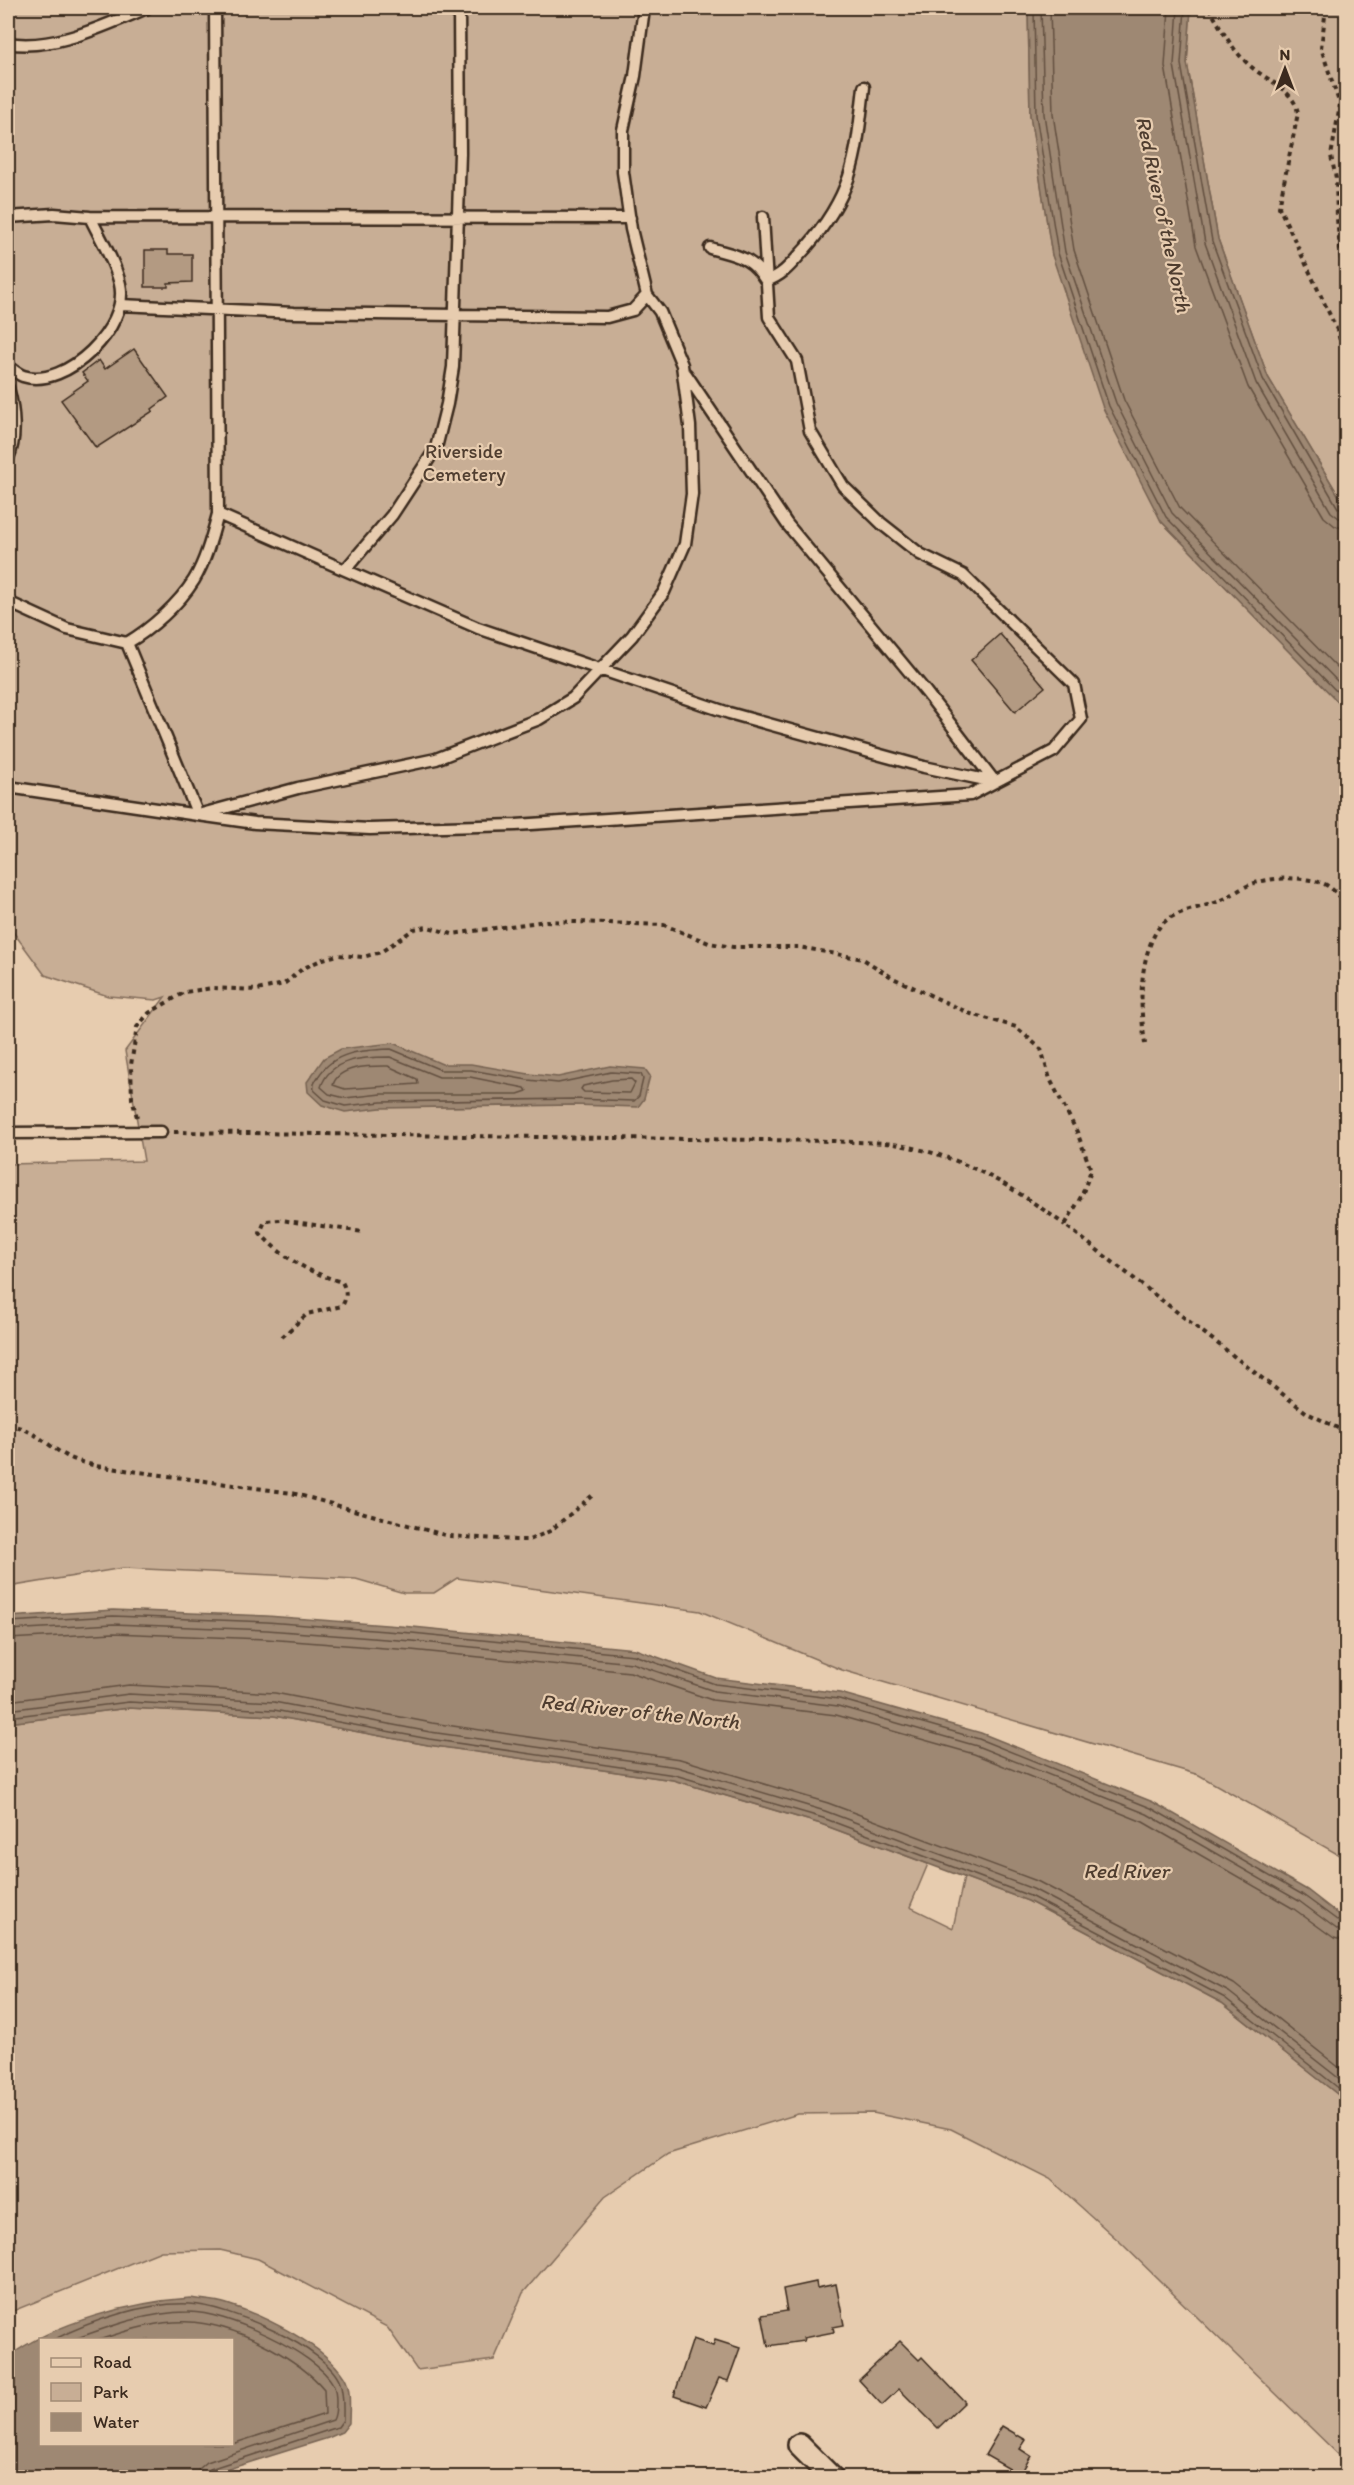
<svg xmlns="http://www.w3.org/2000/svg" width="1354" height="2485" viewBox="0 0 1354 2485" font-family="Itim,sans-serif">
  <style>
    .green { fill: #c8ae95; stroke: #826c5a; stroke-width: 1.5 }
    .water { fill: #9e8873; stroke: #766251; stroke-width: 1.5; fill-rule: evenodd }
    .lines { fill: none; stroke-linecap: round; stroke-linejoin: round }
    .shore { stroke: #635040; stroke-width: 1.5 }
    .building { fill: #b39a82; stroke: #3b2a1e; stroke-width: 1.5 }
    .service-casing { stroke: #3b2a1e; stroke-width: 15 }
    .minor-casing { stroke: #3b2a1e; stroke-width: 26 }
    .path { stroke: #3b2a1e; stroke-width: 4; stroke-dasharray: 4.5 4.5; stroke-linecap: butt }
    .service { stroke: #e7ccaf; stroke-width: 10 }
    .minor { stroke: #e7ccaf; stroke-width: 21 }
    .labels { text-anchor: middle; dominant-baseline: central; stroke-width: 4.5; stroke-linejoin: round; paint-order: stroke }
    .park-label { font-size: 20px; fill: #503e30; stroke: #e7ccaf }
    .water-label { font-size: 21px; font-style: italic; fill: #4f3d2f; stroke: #e7ccaf }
  </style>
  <rect width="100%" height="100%" fill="#e7ccaf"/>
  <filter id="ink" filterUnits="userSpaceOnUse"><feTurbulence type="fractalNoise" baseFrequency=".0167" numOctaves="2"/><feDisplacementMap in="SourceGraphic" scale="12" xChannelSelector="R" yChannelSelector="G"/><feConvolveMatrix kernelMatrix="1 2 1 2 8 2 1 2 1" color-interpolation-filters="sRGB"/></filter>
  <g filter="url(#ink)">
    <!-- green -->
    <path class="green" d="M8 8H1028L1030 115 1052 255 1161 521 1346 710V1859L1199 1775 842 1670 700 1611 457 1578 434 1593H404L356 1579 123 1568 8 1587V1164L144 1161 125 1051 165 997 156 1000 108 996 45 975 8 925Z
      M1191 8H1346V508L1268 377 1218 239 1187 63Z
      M129 1708 274 1716 428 1745 673 1780 821 1824 928 1864 910 1907 953 1928 964 1877 1028 1901 1222 2003 1346 2101V2462L1120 2242 1050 2179 951 2129 873 2113 798 2114 668 2154 605 2197 523 2293 494 2360 417 2370 387 2327 258 2259 220 2250 161 2251 8 2313V1723Z"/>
    <!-- water -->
    <path class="water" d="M1028 8H1191L1187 63 1218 239 1268 377 1346 508V710L1161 521 1103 408 1052 255 1030 115Z
      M393 1043 442 1064H471L529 1074 558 1077 610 1066 645 1069 650 1076 644 1099 638 1107 573 1105 381 1108 345 1112 322 1105 308 1092 307 1082 324 1058 341 1049Z
      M113 1610 267 1616 413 1627 635 1649 716 1678 840 1693 981 1733 1153 1802 1307 1890 1346 1920V2101L1222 2003 1028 1901 821 1824 673 1780 428 1745 274 1716 129 1708 8 1723V1617Z
      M190 2298C202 2300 215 2300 227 2304 263 2315 324 2345 344 2377 352 2389 349 2410 349 2423L342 2432 328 2438 203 2477H8V2357C55 2322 132 2302 190 2298ZM40 2340H232V2444H40Z"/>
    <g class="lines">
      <!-- shore -->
      <path class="shore" d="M1034 8 1036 115 1058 253 1109 406 1166 517 1346 701
        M1041 8 1044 114 1065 252 1116 403 1172 513 1346 690
        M1050 8 1053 114 1074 250 1124 400 1180 508 1346 677
        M1169 8 1165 66 1196 246 1248 387 1324 517 1335 526 1346 529
        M1178 8 1174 65 1205 243 1256 383 1331 512 1339 518 1346 520
        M1185 8 1181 64 1212 241 1263 379 1338 508 1346 512
        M391 1049 441 1070H471L528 1080 558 1083 611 1072 641 1074 643 1079 639 1096 634 1101 573 1099 381 1102 345 1106 325 1100 314 1090C313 1083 315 1082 318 1077 334 1051 363 1050 391 1049Z
        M390 1057 439 1077H470L525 1088 527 1091 518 1094H381L345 1098 329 1094 321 1087C330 1058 364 1057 390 1057Z
        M388 1066 417 1079 418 1084 345 1089 333 1085C339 1065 371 1066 388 1066Z
        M631 1079 635 1083 630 1093 584 1092 581 1089 583 1086 612 1080Z
        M8 1622 113 1616 267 1622 412 1633 634 1655 715 1684 839 1699 979 1739 1151 1808 1303 1895 1341 1923 1346 1924
        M8 1630 113 1624 267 1630 412 1641 632 1663 714 1691 838 1706 977 1746 1147 1814 1299 1901 1338 1930 1346 1932
        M8 1639 113 1633 266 1639 411 1650 630 1672 712 1700 836 1715 974 1754 1143 1822 1294 1909 1334 1938 1346 1941
        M8 1701 129 1685 275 1693 432 1723 680 1759 828 1803 1037 1881 1234 1984 1346 2073
        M8 1710 129 1694 274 1702 430 1732 677 1767 825 1811 1033 1889 1229 1992 1346 2084
        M8 1717 129 1702 274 1710 429 1739 675 1775 823 1818 1030 1896 1225 1998 1346 2094
        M53 2340C92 2320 146 2302 190 2304 226 2305 328 2348 340 2383 344 2395 343 2408 343 2420L338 2427 210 2469 205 2478
        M72 2340C110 2326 148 2312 188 2312 224 2311 315 2352 333 2384 337 2393 337 2412 333 2420L207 2462 199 2469 197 2478
        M99 2340C167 2316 205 2313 269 2347 289 2358 309 2371 324 2389L325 2414 232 2444"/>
    </g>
    <!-- building -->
    <path class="building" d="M145 250H168V254H192V282L168 283V287H145Z
      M134 349 168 397 152 409 153 411 96 448 61 400 88 381 82 373 99 360 105 369Z
      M1000 634 1045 687 1015 712 971 660Z
      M816 2282 817 2288 836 2284 844 2325 833 2327 834 2332 803 2338 804 2341 768 2346 762 2315 787 2311 783 2289Z
      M693 2339 713 2346 715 2340 740 2348 728 2381 719 2378 706 2407 674 2396Z
      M900 2341 919 2360 922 2357 965 2402 938 2428 899 2389 882 2405 859 2380Z
      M1002 2426 1026 2440 1020 2449 1031 2456 1020 2475 985 2455Z"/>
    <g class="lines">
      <defs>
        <path id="service" d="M8 43C54 51 105 25 147 8
          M8 217 54 214 90 217 630 218
          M710 248C737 256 751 256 766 281 784 275 792 263 805 249 854 193 856 158 864 87
          M120 305 294 313 607 317 633 310 647 295
          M8 366C12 369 18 374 23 376 66 390 130 326 120 284 115 262 100 238 90 217
          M686 374 787 524 926 692 995 782
          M8 388C14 408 17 439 8 458
          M218 514 345 570 392 515 436 448 447 404 453 367 460 153 459 8
          M345 570 478 628 729 713 924 767 995 782
          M8 602 67 629 127 643 198 815 255 823 370 829 516 825 970 795 1054 751 1081 719 1074 684 963 575 920 554 882 524 843 486 810 431 797 361 769 317 763 217
          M127 643C151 629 179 604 194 580 206 560 212 536 218 514L215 8
          M8 787 198 815 298 788 436 759 539 719 573 698 632 636 664 592 685 544 692 494 690 426 682 365 660 312 647 295 631 229 623 172V130L635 76 644 8
          M8 1133 161 1132"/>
        <path id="minor" d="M799 2445 832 2478"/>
      </defs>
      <!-- service casing -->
      <use href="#service" class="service-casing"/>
      <!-- minor casing -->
      <use href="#minor" class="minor-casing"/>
      <!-- path -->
      <path class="path" d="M1209 8C1220 26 1230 47 1246 62 1262 79 1294 88 1298 113L1279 207 1337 330 1346 360
        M1326 8 1321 48 1340 105 1331 156 1336 178 1337 219 1342 270 1346 284
        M1145 1044C1140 1009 1138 964 1156 932 1169 910 1196 910 1217 902 1228 898 1238 890 1249 885 1269 877 1301 876 1322 883 1331 886 1339 896 1346 903
        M137 1117 132 1099 131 1065 137 1027 149 1013 185 992 213 988 257 990 284 984 302 969 323 959 338 955 363 957 381 952 414 929 428 927 452 934 546 921 664 925 709 943 733 947H799L863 959 893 978 971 1014 1016 1027 1041 1049 1050 1079 1077 1132 1091 1170 1082 1195 1065 1225 1307 1413 1346 1432
        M174 1132 834 1141C855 1143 878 1141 899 1145 966 1157 1011 1186 1065 1225
        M282 1337 307 1314 342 1306C347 1298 347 1291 342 1282 310 1273 282 1258 260 1233L265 1221 281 1220 363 1232
        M8 1425C31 1427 45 1444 65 1455 74 1461 86 1463 96 1466L292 1493 448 1536 515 1540H529L550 1531 594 1494"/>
      <!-- service -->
      <use href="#service" class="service"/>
      <!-- minor -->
      <use href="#minor" class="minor"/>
    </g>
  </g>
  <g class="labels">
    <!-- park labels -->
    <g class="park-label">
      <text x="464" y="451">Riverside<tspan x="464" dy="23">Cemetery</tspan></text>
    </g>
    <!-- water labels -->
    <g class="water-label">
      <text transform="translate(1164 214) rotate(78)">Red River of the North</text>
      <text transform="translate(640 1711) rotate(6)">Red River of the North</text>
      <text x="1126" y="1870">Red River</text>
    </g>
  </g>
  <!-- margin -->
  <rect width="1354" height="2485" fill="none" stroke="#e7ccaf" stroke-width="30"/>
  <rect x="15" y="15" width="1324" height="2455" fill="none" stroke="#3b2a1e" stroke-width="2" filter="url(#ink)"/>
  <!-- legend -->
  <rect x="39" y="2338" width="195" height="108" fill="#e7ccaf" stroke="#a28b75" stroke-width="1.5"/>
  <rect x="51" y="2358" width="30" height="9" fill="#e7ccaf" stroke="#a28b75" stroke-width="1.5"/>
  <text x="93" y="2368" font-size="18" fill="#3b2a1e">Road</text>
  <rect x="51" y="2383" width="30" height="18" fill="#c8ae95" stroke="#a28b75" stroke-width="1.5"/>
  <text x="93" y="2398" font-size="18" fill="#3b2a1e">Park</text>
  <rect x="51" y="2413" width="30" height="18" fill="#9e8873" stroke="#a28b75" stroke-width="1.5"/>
  <text x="93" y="2428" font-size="18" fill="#3b2a1e">Water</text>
  <!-- north arrow -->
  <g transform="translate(1285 69)" stroke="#e7ccaf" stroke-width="4.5" paint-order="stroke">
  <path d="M0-4.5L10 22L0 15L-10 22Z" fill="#3b2a1e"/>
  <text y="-9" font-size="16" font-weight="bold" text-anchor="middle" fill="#3b2a1e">N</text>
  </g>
</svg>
